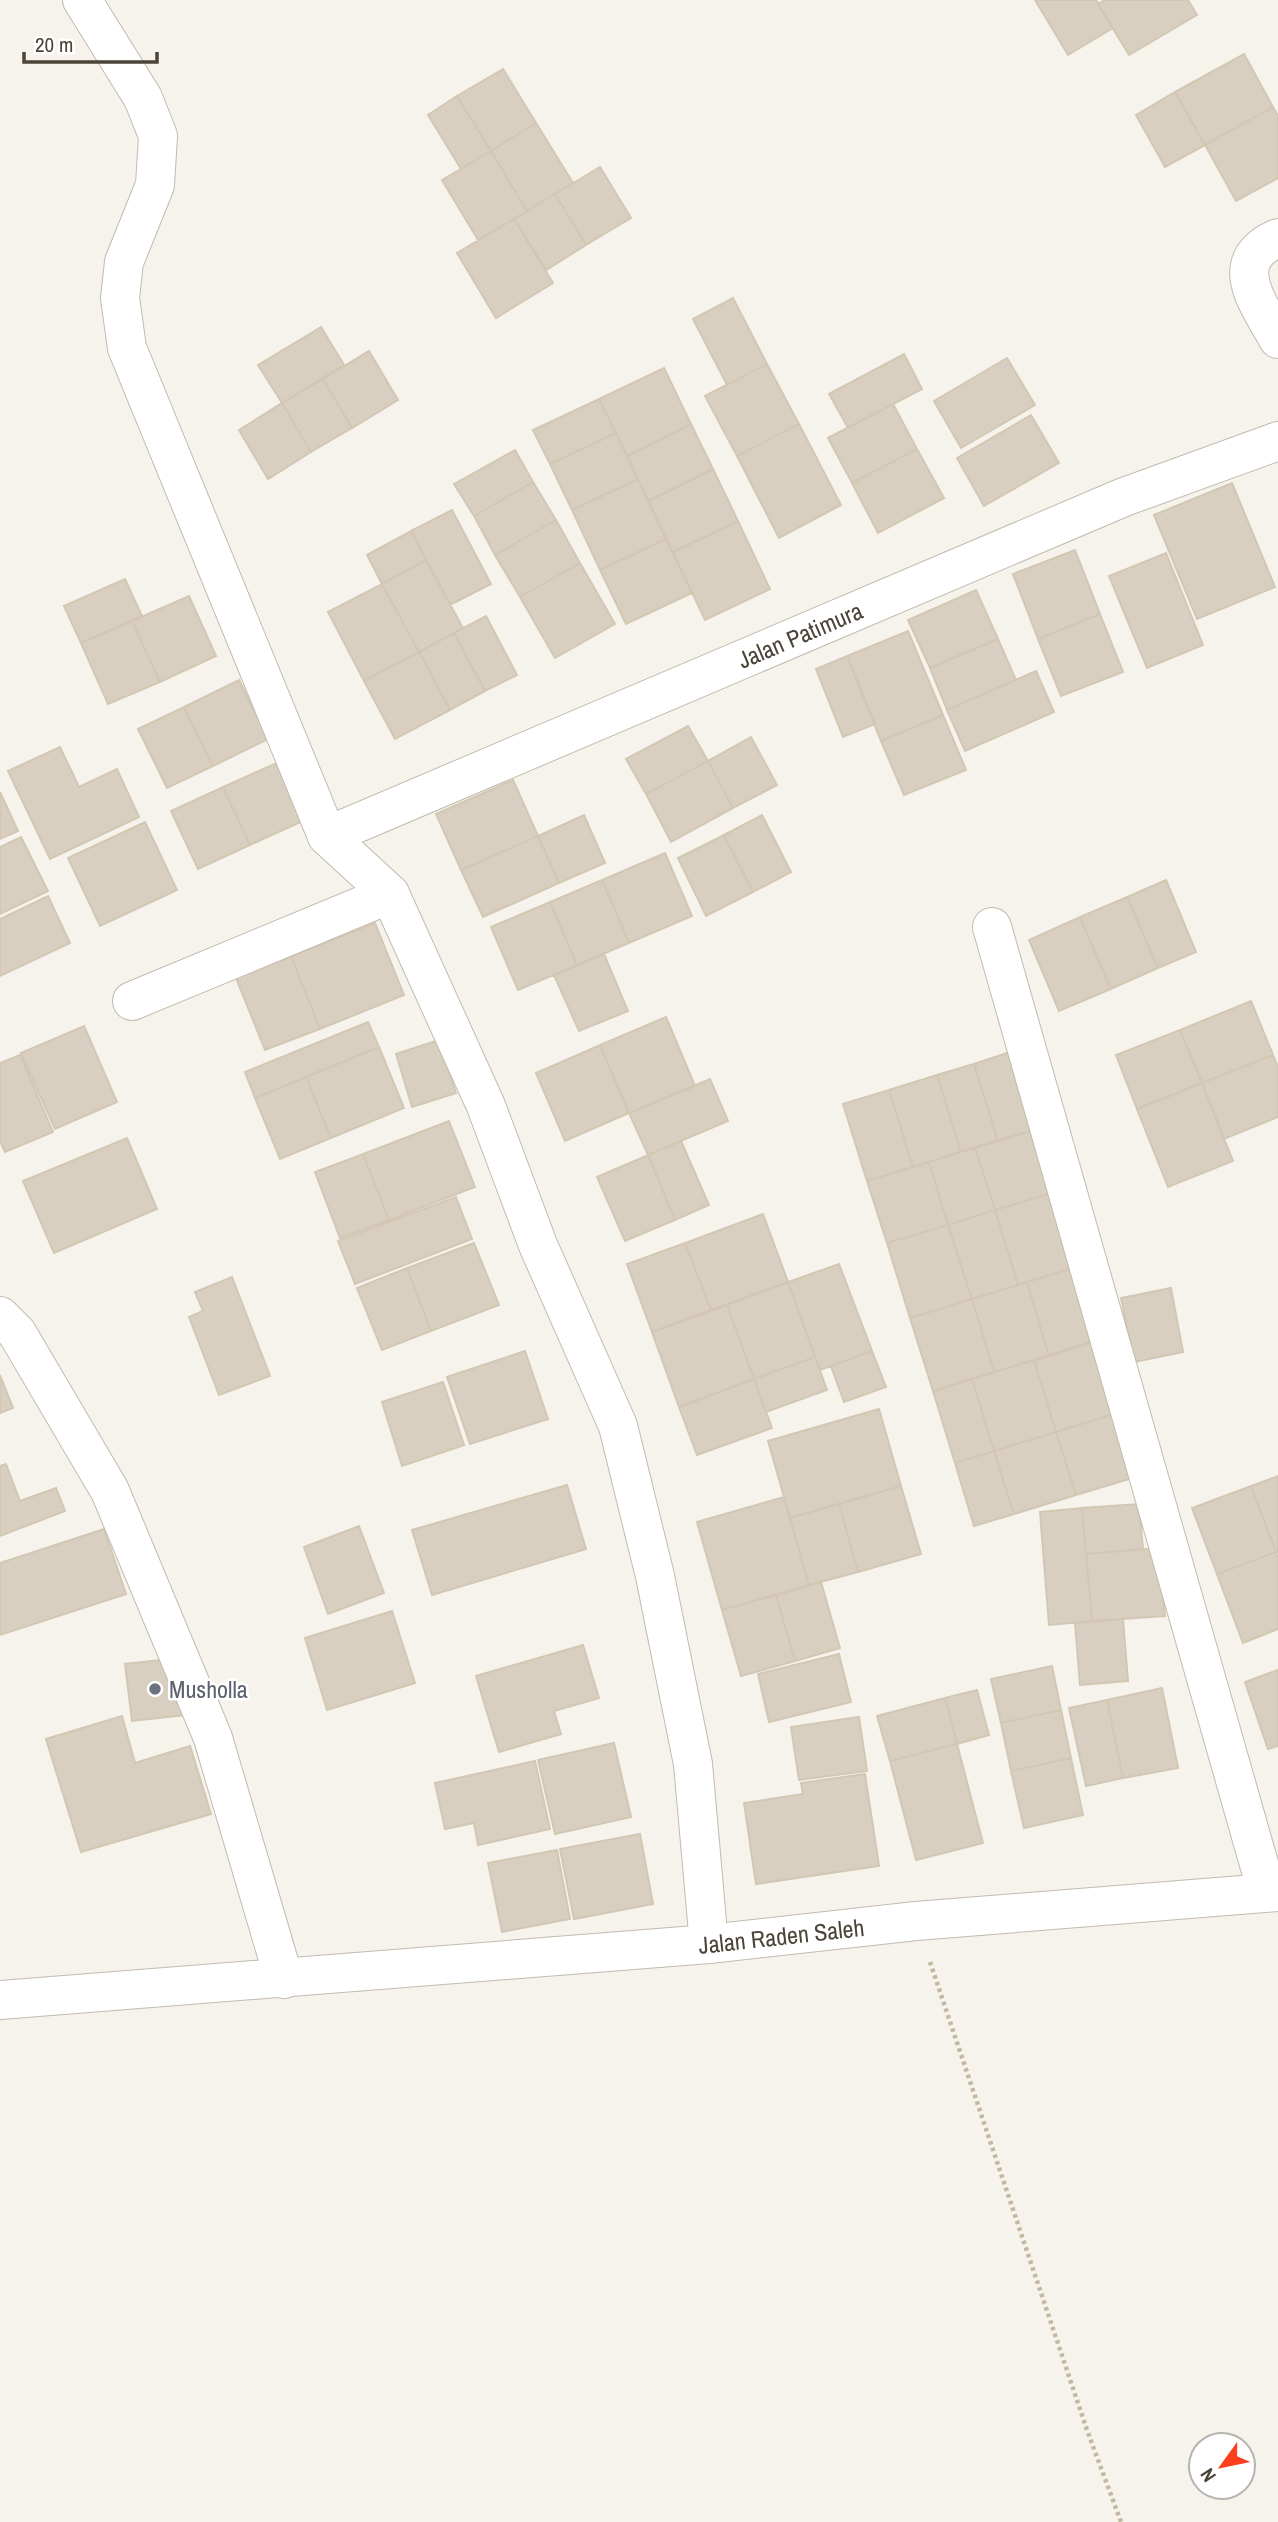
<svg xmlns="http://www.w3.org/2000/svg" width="1278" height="2522" viewBox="0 0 1278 2522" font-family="'Archivo Narrow',sans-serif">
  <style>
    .building { fill: #d8cfc1; stroke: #d3c7b4; stroke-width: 2 }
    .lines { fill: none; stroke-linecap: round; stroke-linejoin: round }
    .minor-casing { stroke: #c2bbae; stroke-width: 40 }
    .path { stroke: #c4b79f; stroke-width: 4.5; stroke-dasharray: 3.5 3.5; stroke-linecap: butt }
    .minor { stroke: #fff; stroke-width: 38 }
    .worship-dot { fill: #6b7280; stroke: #fff; stroke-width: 2.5 }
    .labels { text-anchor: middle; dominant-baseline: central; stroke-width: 5; stroke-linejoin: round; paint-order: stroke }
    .street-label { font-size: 24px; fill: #4b4439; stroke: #fff }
    .worship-label { font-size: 24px; fill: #5b616d; stroke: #fff; text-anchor: start }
  </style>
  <rect width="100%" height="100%" fill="#f6f3ec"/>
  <!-- building -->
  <path class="building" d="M1035 0H1096L1113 28 1068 55Z
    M1105 0H1188L1197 15 1129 55 1098 4Z
    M1244 54 1273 107 1205 145 1175 92Z
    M503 69 536 123 491 151 457 96Z
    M1175 92 1205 145 1165 167 1136 115Z
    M457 96 491 151 461 169 428 115Z
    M1273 107 1278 116V178L1236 201 1205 145Z
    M536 123 573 183 527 211 491 151Z
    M491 151 527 211 478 240 442 180Z
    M600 167 631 218 586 245 555 194Z
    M555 194 586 245 546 270 514 219Z
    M514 219 553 283 496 318 457 253Z
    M733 298 767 364 727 385 693 319Z
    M321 327 344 365 282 403 258 365Z
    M369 351 398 400 352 428 323 379Z
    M904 354 922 389 848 428 829 394Z
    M1007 358 1035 405 961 448 934 401Z
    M767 364 799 424 737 456 705 396Z
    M664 368 691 424 627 456 599 399Z
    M323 379 352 428 311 452 282 403Z
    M599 399 616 433 550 464 533 430Z
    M282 403 311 452 268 479 239 430Z
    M893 404 917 449 852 483 828 438Z
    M1031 415 1059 463 984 506 957 458Z
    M691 424 713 469 648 501 627 456Z
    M799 424 841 505 779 538 737 456Z
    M616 433 638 479 572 510 550 464Z
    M917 449 944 498 878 533 852 483Z
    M515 450 533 482 474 516 454 484Z
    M713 469 738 521 673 552 648 501Z
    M638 479 666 539 600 570 572 510Z
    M533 482 556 520 495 555 474 516Z
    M1232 483 1275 587 1197 619 1154 515Z
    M452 510 491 584 450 605 411 531Z
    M556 520 580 563 520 597 495 555Z
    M738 521 770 589 705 620 673 552Z
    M411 531 426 560 382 584 367 555Z
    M666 539 692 593 626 624 600 570Z
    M1075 550 1100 614 1038 639 1013 574Z
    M1166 553 1203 645 1147 668 1109 576Z
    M426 560 463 628 419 652 382 584Z
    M580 563 615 624 555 658 520 597Z
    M125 579 142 616 81 643 64 606Z
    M382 584 419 652 364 681 328 612Z
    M976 590 998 639 930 668 908 620Z
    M189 596 216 656 160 682 132 621Z
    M1100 614 1123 672 1061 696 1038 639Z
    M486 616 517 675 485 691 454 633Z
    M132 621 160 682 108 704 81 643Z
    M908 631 943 715 881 741 847 656Z
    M454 633 485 691 450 710 419 652Z
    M998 639 1016 680 947 710 930 668Z
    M419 652 450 710 395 739 364 681Z
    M847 656 875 724 843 737 816 669Z
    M1036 671 1054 712 965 751 947 710Z
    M239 680 268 739 213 766 184 707Z
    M184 707 213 766 167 788 138 729Z
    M943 715 966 770 904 795 881 741Z
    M688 726 708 761 646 794 626 759Z
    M751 737 777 785 733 808 708 761Z
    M60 747 79 787 117 769 139 817 50 859 8 771Z
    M708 761 733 808 671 842 646 794Z
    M279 762 305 820 250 845 223 787Z
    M513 780 538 836 461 870 436 814Z
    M223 787 250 845 198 869 171 811Z
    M0 792 18 831 0 839Z
    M584 815 605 863 559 883 538 836Z
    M762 815 791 872 753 892 724 835Z
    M145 822 177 890 100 926 68 858Z
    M724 835 753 892 706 916 678 858Z
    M538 836 559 883 483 917 461 870Z
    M21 837 48 891 0 914V847Z
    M665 853 692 916 629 943 602 880Z
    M602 880 629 943 577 965 550 902Z
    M1166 880 1196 952 1158 968 1127 897Z
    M48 896 70 943 0 976V919Z
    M1127 897 1158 968 1111 989 1080 917Z
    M550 902 577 965 518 990 491 927Z
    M1080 917 1111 989 1059 1011 1029 940Z
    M375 923 404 995 320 1029 291 956Z
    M604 954 628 1011 579 1031 554 975Z
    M291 956 320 1029 265 1050 236 978Z
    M1251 1001 1273 1055 1202 1083 1180 1030Z
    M666 1017 695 1086 629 1113 600 1045Z
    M368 1022 379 1047 255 1098 245 1072Z
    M84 1026 117 1102 55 1129 21 1053Z
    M1180 1030 1202 1083 1137 1109 1116 1055Z
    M439 1040 456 1093 412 1107 396 1054Z
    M600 1045 629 1113 565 1141 536 1073Z
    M379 1047 404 1108 331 1138 306 1077Z
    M1019 1049 1043 1127 998 1141 974 1064Z
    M20 1055 53 1132 5 1152 0 1141V1063Z
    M1273 1055 1278 1067V1117L1224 1139 1202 1083Z
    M974 1064 998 1141 961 1152 937 1075Z
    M937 1075 961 1152 913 1167 889 1090Z
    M306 1077 331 1138 280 1159 255 1098Z
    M710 1079 728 1121 648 1155 629 1113Z
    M1202 1083 1233 1161 1168 1187 1137 1109Z
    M889 1090 913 1167 867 1181 843 1104Z
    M449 1121 475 1187 389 1220 363 1154Z
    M1043 1127 1062 1190 995 1210 975 1147Z
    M127 1138 157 1209 54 1253 23 1181Z
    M681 1141 709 1205 675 1220 648 1155Z
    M975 1147 995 1210 948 1225 929 1162Z
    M363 1154 389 1220 340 1238 315 1172Z
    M648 1155 675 1220 625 1241 597 1177Z
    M929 1162 948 1225 887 1243 867 1181Z
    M1062 1190 1085 1264 1018 1285 995 1210Z
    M456 1197 472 1239 355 1284 338 1241Z
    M995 1210 1018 1285 972 1299 948 1225Z
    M763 1214 788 1282 711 1310 685 1243Z
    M948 1225 972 1299 910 1318 887 1243Z
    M474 1243 499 1305 431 1331 407 1268Z
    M685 1243 711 1310 652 1332 627 1264Z
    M839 1264 872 1351 820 1370 788 1282Z
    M1085 1264 1108 1337 1049 1356 1027 1282Z
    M407 1268 431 1331 382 1350 357 1288Z
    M232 1277 270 1376 219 1395 189 1317 203 1311 195 1292Z
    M788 1282 815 1357 754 1379 727 1305Z
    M1027 1282 1049 1356 994 1372 972 1299Z
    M1171 1288 1183 1352 1134 1362 1121 1298Z
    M972 1299 994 1372 933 1391 910 1318Z
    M727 1305 754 1379 679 1407 652 1332Z
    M1098 1340 1120 1412 1056 1432 1034 1360Z
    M525 1351 548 1419 470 1444 447 1377Z
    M872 1351 886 1387 844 1402 831 1366Z
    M815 1357 827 1390 766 1412 754 1379Z
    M1034 1360 1056 1432 994 1451 972 1379Z
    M0 1375 13 1408 0 1413Z
    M754 1379 772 1428 697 1455 679 1407Z
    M972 1379 994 1451 955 1463 933 1391Z
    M443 1382 464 1445 402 1466 382 1402Z
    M879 1409 901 1486 790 1518 768 1441Z
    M1120 1412 1139 1476 1076 1495 1056 1432Z
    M1056 1432 1076 1495 1014 1514 994 1451Z
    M994 1451 1014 1514 974 1526 955 1463Z
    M6 1464 20 1501 56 1488 65 1511 0 1536V1466Z
    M1278 1476V1552H1276L1251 1486Z
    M567 1485 586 1549 432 1595 412 1530Z
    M901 1486 921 1554 858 1572 839 1504Z
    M1251 1486 1276 1552 1217 1574 1192 1508Z
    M784 1497 809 1585 722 1610 697 1522Z
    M839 1504 858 1572 809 1585 790 1518Z
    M1139 1504 1143 1549 1086 1554 1082 1508Z
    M1082 1508 1092 1621 1049 1625 1040 1512Z
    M359 1526 384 1593 328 1614 304 1547Z
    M104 1529 126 1594 0 1635V1563Z
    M1159 1548 1165 1616 1092 1621 1086 1554Z
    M1276 1552 1278 1558V1629L1243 1643 1217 1574Z
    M821 1582 840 1648 795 1661 776 1595Z
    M776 1595 795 1661 741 1676 722 1610Z
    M392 1611 415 1683 327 1710 305 1638Z
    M1123 1619 1128 1681 1080 1685 1075 1623Z
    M583 1645 599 1698 554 1711 561 1734 499 1752 476 1676Z
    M839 1654 851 1702 769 1722 758 1674Z
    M178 1658 185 1715 132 1721 125 1664Z
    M1052 1666 1061 1710 1001 1723 991 1679Z
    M1278 1670V1746L1268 1749 1245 1682Z
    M1162 1688 1178 1768 1123 1778 1107 1700Z
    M977 1690 989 1735 957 1744 945 1698Z
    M945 1698 957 1744 890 1761 877 1716Z
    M1107 1700 1123 1778 1086 1786 1069 1708Z
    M1061 1710 1071 1758 1011 1771 1001 1723Z
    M122 1716 135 1763 190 1746 211 1814 81 1852 46 1739Z
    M859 1717 867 1771 799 1780 791 1727Z
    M614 1743 631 1817 555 1834 538 1760Z
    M957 1744 983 1843 916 1860 890 1761Z
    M1071 1758 1083 1815 1024 1828 1011 1771Z
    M535 1761 550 1829 478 1845 474 1823 445 1829 435 1783Z
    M865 1774 879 1866 756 1884 744 1803 803 1794 801 1783Z
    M640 1834 653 1904 574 1919 560 1849Z
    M557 1850 570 1919 502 1932 488 1863Z"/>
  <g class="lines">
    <defs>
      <g id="minor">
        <path d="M82 0 143 98 158 136 155 185 124 262 120 298 127 348 327 836 390 894 486 1106 538 1245 618 1426 655 1576 693 1764 709 1944"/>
        <path d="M1278 238C1224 261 1259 304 1278 339"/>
        <path id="s1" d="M327 836 1124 497 1278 441"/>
        <path d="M992 927 1267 1892"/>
        <path d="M132 1001 390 894"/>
        <path d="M0 1316 17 1333 110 1491 213 1738 284 1979"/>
        <path id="s2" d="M0 2000 709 1944 916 1921 1278 1892"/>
      </g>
    </defs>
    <!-- minor casing -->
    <use href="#minor" class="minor-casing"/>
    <!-- path -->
    <path class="path" d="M930 1962 1087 2430 1121 2522"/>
    <!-- minor -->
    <use href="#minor" class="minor"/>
  </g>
  <!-- markers -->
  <circle class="worship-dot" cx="155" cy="1689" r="7"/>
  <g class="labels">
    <!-- street labels -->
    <g class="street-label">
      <text stroke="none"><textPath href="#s1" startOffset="514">Jalan Patimura</textPath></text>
      <text stroke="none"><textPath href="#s2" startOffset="784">Jalan Raden Saleh</textPath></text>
    </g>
    <!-- worship labels -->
    <g class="worship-label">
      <text x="169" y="1689">Musholla</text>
    </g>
  </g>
  <!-- north arrow -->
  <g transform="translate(1222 2466) rotate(237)"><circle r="33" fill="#ffffff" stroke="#b7b4b0" stroke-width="2"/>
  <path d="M0-5L12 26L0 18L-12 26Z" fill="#fc3f1d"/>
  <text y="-10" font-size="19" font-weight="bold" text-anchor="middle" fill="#4b4439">N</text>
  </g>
  <!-- scale -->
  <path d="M24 52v10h133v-10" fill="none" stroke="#4b4439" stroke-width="3.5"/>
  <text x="35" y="52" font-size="21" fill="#4b4439" stroke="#ffffff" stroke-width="5" paint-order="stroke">20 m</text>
</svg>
